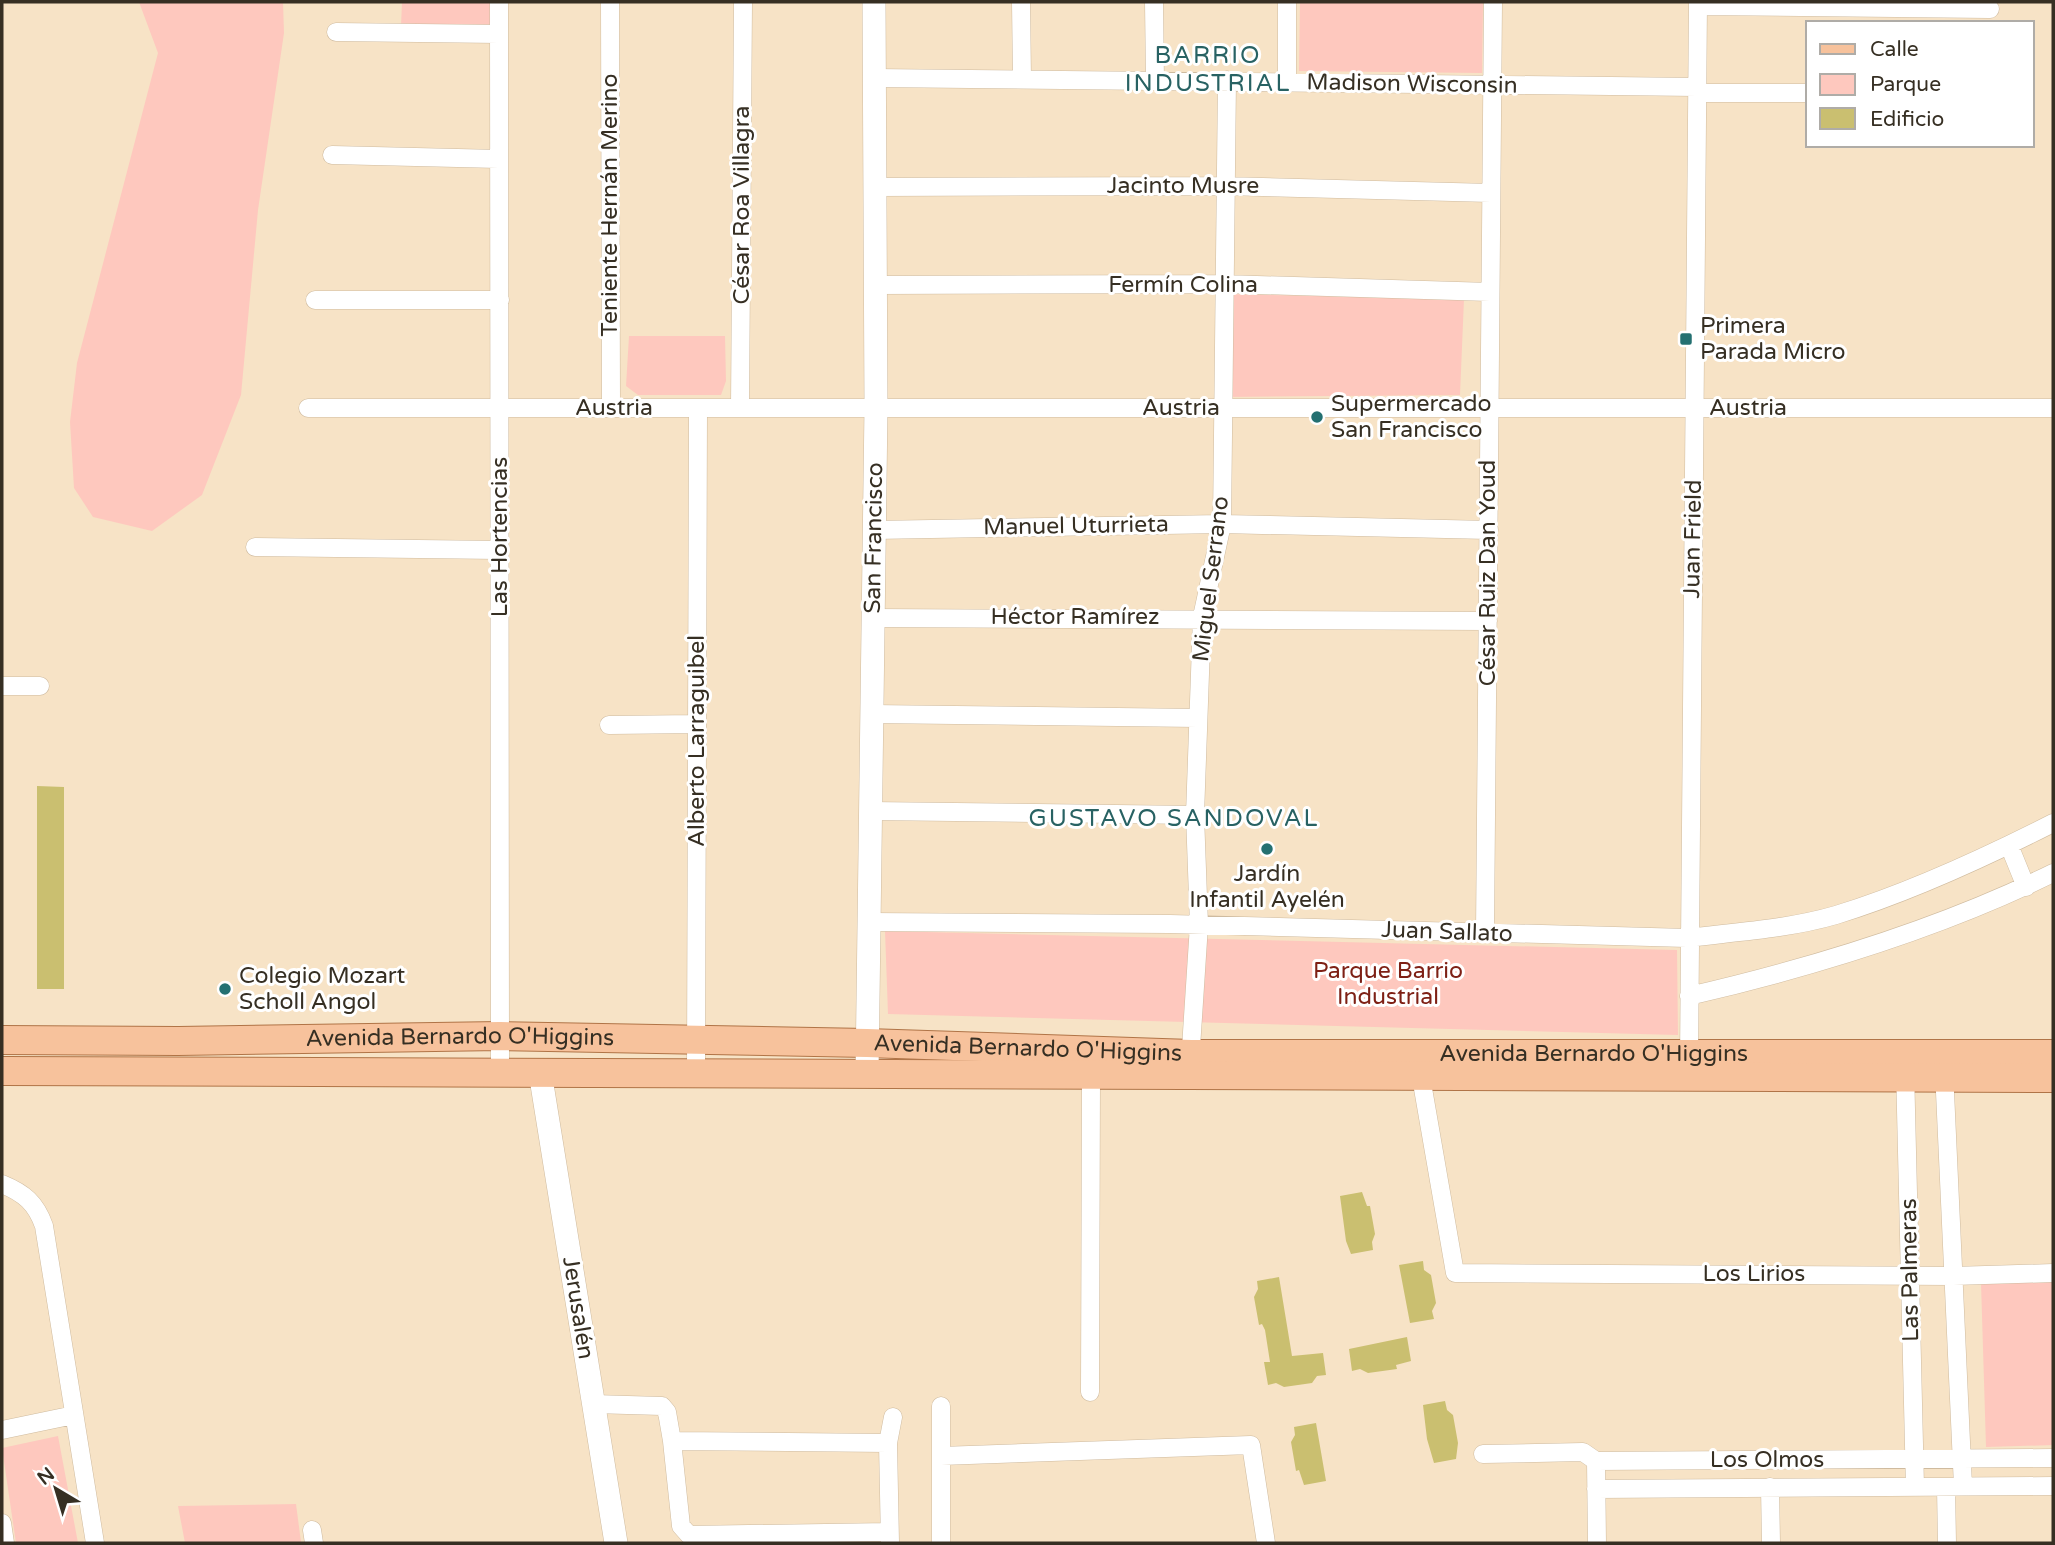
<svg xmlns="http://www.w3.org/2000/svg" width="2055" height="1545" viewBox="0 0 2055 1545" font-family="'Varela Round',sans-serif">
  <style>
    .green { fill: #fec8be }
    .building { fill: #cabf70 }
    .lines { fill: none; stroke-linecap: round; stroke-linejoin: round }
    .minor-casing { stroke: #cfbb9f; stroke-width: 19 }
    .tertiary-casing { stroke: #cfbb9f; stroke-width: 24 }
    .primary-casing { stroke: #b07447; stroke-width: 30 }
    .minor { stroke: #fff; stroke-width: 18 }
    .tertiary { stroke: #fff; stroke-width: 23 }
    .primary { stroke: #f7c29c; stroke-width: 28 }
    .poi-dot { fill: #247071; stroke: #fff; stroke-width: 2.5 }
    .labels { text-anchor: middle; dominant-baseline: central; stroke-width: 6; stroke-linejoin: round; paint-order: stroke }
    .street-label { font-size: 23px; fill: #362f23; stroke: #fff }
    .poi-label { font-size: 23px; fill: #362f23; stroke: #fff; text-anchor: start }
    .park-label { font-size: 23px; fill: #7e2015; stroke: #fff }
    .neighbourhood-label { font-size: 24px; letter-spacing: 2px; fill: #286263; stroke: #fff }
  </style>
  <rect width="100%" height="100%" fill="#f7e3c6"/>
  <!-- green -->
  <path class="green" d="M139 2H283L284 33 258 210 241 395 202 495 152 531 93 517 74 488 70 422 77 363 158 53Z
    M402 2H491V27L401 26Z
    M1300 2H1483L1482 73 1299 71Z
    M1223 294 1464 299 1460 395 1224 397Z
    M629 336H725L726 381 721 395H638L626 386Z
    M885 931 1677 950 1678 1035 888 1014Z
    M2053 1280V1445L1986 1447 1981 1283Z
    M58 1436 78 1543H16L2 1448Z
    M296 1504 301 1542 291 1543H185L178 1506Z"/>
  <!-- building -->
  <path class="building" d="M37 786 64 787V989H37Z
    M1362 1192 1367 1206H1370L1375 1234 1372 1242 1373 1250 1351 1254 1346 1241 1340 1196Z
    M1423 1261 1424 1270 1431 1275 1436 1303 1432 1311 1434 1319 1410 1323 1399 1265Z
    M1279 1277 1292 1356 1323 1353 1326 1375 1317 1376 1312 1383 1284 1387 1276 1383 1268 1385 1264 1362H1270L1265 1330 1262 1324 1259 1325 1254 1297 1258 1289 1257 1281Z
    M1407 1337 1411 1361 1396 1365 1397 1369 1368 1373 1360 1369 1352 1371 1349 1349Z
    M1445 1401 1447 1410 1453 1415 1458 1443 1456 1459 1434 1463 1427 1439 1423 1405Z
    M1316 1423 1326 1481 1304 1485 1299 1470 1296 1471 1291 1442 1295 1435 1294 1427Z"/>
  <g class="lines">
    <defs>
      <path id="minor" d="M499 2 500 1072
        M610 2 611 407
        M1021 2 1022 79
        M1154 2 1155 81
        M1698 6 1990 9
        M336 32 499 34
        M874 78 1697 87
        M1287 82V2
        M1697 93H1808
        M332 155 499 159
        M874 187 1225 186 1491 193
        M875 285 1225 284 1490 292
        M315 300H500
        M308 408H2053
        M740 408 743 2
        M874 530 1222 524 1489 530
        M255 547 499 550
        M873 618 1488 621
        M2 686H40
        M871 714 1198 718
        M609 725 697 724
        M870 811 1195 815
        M2009 845 2026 887
        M869 922 1170 924 1687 938C1736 932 1788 929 1836 915 1911 892 1984 858 2053 823
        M1485 933 1493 2
        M1689 996C1810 968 1941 928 2053 873
        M1689 1062 1698 2
        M1190 1063 1199 925 1195 815 1202 617 1222 524 1227 80
        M1905 1068 1915 1487
        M1944 1070 1963 1486
        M696 1073 698 408
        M1421 1077 1455 1273 1953 1276 2053 1273
        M2 1184C24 1193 36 1203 44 1226L95 1543
        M1090 1392 1091 1075
        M593 1404 662 1406 667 1412 672 1441
        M941 1406V1543
        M2 1430 74 1415
        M888 1443 672 1441 681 1526 689 1535 889 1532
        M1483 1454 1583 1452 1596 1461 2053 1458
        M941 1456 1251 1445 1266 1543
        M1596 1461 1597 1543
        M1770 1487 1771 1543
        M1946 1487 1947 1543
        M1596 1489 2053 1486
        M2 1523 5 1543
        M312 1530 314 1543
        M890 1543 888 1443 893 1417"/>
      <path id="tertiary" d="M540 1072 616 1543
        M867 1074 876 408 874 2"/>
      <g id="primary">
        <path id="s1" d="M2 1040 178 1041 500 1036 867 1043 1191 1054H2053"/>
        <path d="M2 1071 2053 1078"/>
      </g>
    </defs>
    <!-- minor casing -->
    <use href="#minor" class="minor-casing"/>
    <!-- tertiary casing -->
    <use href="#tertiary" class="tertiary-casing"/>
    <!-- primary casing -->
    <use href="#primary" class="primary-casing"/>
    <!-- minor -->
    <use href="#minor" class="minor"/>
    <!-- tertiary -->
    <use href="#tertiary" class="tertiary"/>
    <!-- primary -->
    <use href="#primary" class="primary"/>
  </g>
  <!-- markers -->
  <g class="poi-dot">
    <rect x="1679" y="332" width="14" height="14" rx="3.5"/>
    <circle cx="1317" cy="417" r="7"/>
    <circle cx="1267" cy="849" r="7"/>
    <circle cx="225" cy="989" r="7"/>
  </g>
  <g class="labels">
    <!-- street labels -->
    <g class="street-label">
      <text transform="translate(1412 84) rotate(1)">Madison Wisconsin</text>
      <text x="1183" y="186">Jacinto Musre</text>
      <text transform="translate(610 205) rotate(-90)">Teniente Hernán Merino</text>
      <text transform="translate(742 205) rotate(-90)">César Roa Villagra</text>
      <text x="1183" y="285">Fermín Colina</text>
      <text x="614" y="408">Austria</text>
      <text x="1181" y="408">Austria</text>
      <text x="1748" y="408">Austria</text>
      <text transform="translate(1076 526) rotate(-1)">Manuel Uturrieta</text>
      <text transform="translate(500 537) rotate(-90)">Las Hortencias</text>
      <text transform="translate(874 538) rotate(-89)">San Francisco</text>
      <text transform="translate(1693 539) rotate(-89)">Juan Frield</text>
      <text transform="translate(1488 573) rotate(-90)">César Ruiz Dan Youd</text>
      <text transform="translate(1211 579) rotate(-83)">Miguel Serrano</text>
      <text x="1075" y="617">Héctor Ramírez</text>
      <text transform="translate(697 741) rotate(-90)">Alberto Larraguibel</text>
      <text transform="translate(1447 932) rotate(2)">Juan Sallato</text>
      <text stroke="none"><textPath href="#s1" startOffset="458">Avenida Bernardo O'Higgins</textPath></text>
      <text stroke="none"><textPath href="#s1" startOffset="1026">Avenida Bernardo O'Higgins</textPath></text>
      <text stroke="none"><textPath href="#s1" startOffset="1592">Avenida Bernardo O'Higgins</textPath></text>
      <text transform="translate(1910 1270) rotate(-91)">Las Palmeras</text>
      <text x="1754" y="1274">Los Lirios</text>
      <text transform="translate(578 1308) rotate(81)">Jerusalén</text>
      <text x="1767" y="1460">Los Olmos</text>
    </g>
    <!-- poi labels -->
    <g class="poi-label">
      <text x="1700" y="326">Primera<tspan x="1700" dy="26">Parada Micro</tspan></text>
      <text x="1331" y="404">Supermercado<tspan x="1331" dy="26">San Francisco</tspan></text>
      <text x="1267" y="874" text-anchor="middle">Jardín<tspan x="1267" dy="26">Infantil Ayelén</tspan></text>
      <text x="239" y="976">Colegio Mozart<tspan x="239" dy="26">Scholl Angol</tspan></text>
    </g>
    <!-- park labels -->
    <g class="park-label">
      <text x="1388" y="971">Parque Barrio<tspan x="1388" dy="26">Industrial</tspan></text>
    </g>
    <!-- neighbourhood labels -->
    <g class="neighbourhood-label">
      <text x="1208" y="55">BARRIO<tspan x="1208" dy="28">INDUSTRIAL</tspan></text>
      <text x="1174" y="818">GUSTAVO SANDOVAL</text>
    </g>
  </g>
  <!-- border -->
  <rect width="2055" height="1545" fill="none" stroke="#362f23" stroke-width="7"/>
  <!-- legend -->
  <rect x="1806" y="21" width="228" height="126" fill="#ffffff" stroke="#afaca7" stroke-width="2"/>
  <rect x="1820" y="44" width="35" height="10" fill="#f7c29c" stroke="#afaca7" stroke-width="2"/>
  <text x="1870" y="56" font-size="21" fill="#362f23">Calle</text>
  <rect x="1820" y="74" width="35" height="21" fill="#fec8be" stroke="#afaca7" stroke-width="2"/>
  <text x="1870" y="91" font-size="21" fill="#362f23">Parque</text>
  <rect x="1820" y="108" width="35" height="21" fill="#cabf70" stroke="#afaca7" stroke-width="2"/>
  <text x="1870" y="126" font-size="21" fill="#362f23">Edificio</text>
  <!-- north arrow -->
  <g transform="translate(56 1489) rotate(322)" stroke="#ffffff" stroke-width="5" paint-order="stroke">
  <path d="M0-5L12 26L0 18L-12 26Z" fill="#362f23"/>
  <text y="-10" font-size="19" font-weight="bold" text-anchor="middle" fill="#362f23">N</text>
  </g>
</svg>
